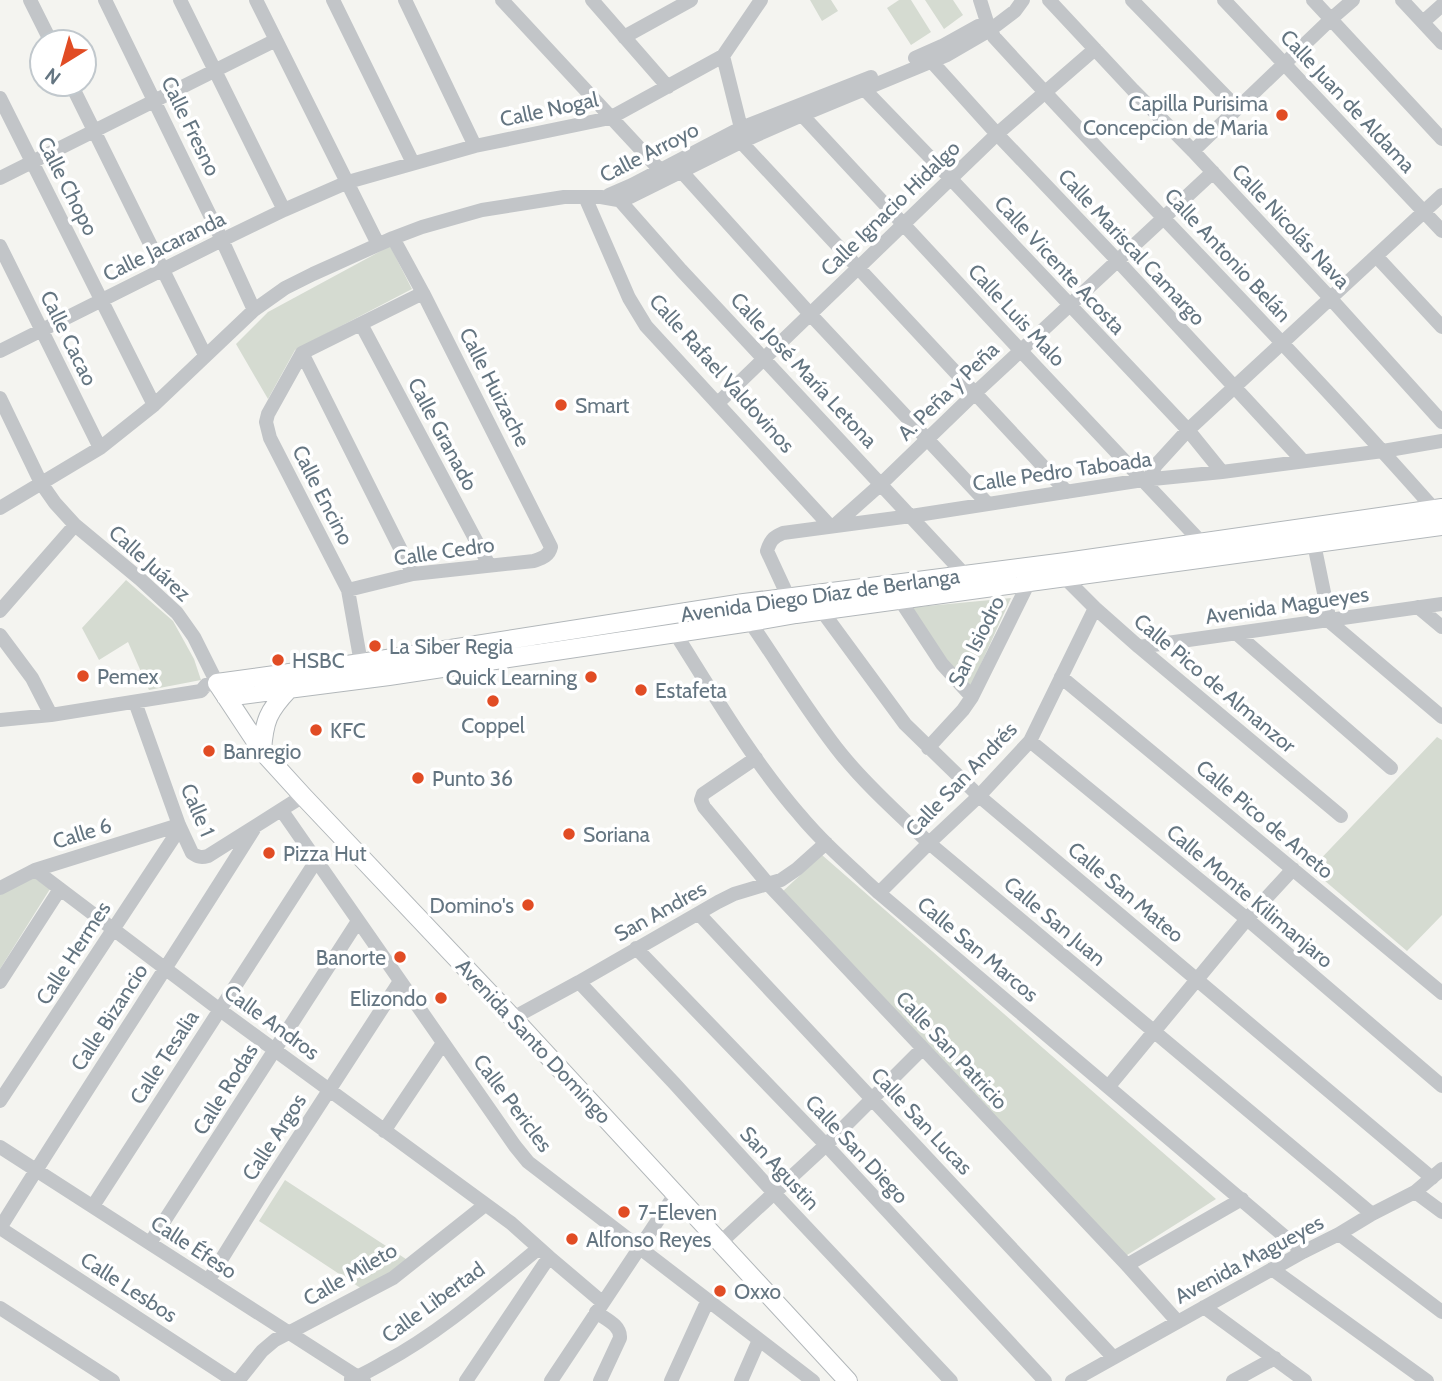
<svg xmlns="http://www.w3.org/2000/svg" width="1442" height="1381" viewBox="0 0 1442 1381" font-family="Cabin,sans-serif">
  <style>
    .green { fill: #d5dbd1 }
    .lines { fill: none; stroke-linecap: round; stroke-linejoin: round }
    .major-casing { stroke: #b2b7ba; stroke-width: 20 }
    .minor { stroke: #c2c5c8; stroke-width: 14 }
    .major { stroke: #fff; stroke-width: 18 }
    .poi-dot { fill: #e14c24; stroke: #fff; stroke-width: 2.5 }
    .labels { text-anchor: middle; dominant-baseline: central; stroke-width: 7; stroke-linejoin: round; paint-order: stroke }
    .street-label { font-size: 21px; fill: #647581; stroke: #fff }
    .poi-label { font-size: 21px; fill: #647581; stroke: #fff; text-anchor: start }
  </style>
  <rect width="100%" height="100%" fill="#f4f4f0"/>
  <!-- green -->
  <path class="green" d="M810 0H831L838 11 822 21Z
    M899 0H911L931 32 911 45 887 8Z
    M925 0H953L963 15 944 29Z
    M390 246 412 289 295 350 268 399 236 344 268 312Z
    M126 580 173 621 194 659 201 680 149 690 128 642 99 660 82 628Z
    M1011 598 970 688 948 669 907 608Z
    M1437 737 1442 740V915L1407 951 1311 869Z
    M822 855 1216 1199 1124 1257 782 892Z
    M33 877 50 889 0 969V895Z
    M285 1180 409 1261 362 1289 259 1221Z"/>
  <g class="lines">
    <defs>
      <path id="major" d="M226 697 389 676 750 622 796 614 1442 526
        M262 751C264 721 268 711 289 689
        M848 1381 513 1018 303 796 262 751 217 683 361 663 744 603 1066 562 1442 508"/>
    </defs>
    <!-- major casing -->
    <use href="#major" class="major-casing"/>
    <!-- minor -->
    <path class="minor" d="M30 0 51 42
      M105 0 222 240 254 310
      M180 0 284 210
      M256 0 378 244
      M333 0 413 163
      M405 0 475 146
      M502 0 659 169
      M592 0 668 87
      M980 0 987 22 994 37C1139 196 1292 348 1434 509
      M1049 0 1133 90 1193 151 1331 299 1442 422
      M1132 0 1237 108
      M1224 0 1442 231
      M1313 0 1442 139
      M1402 0 1442 43
      M1423 22 1442 5
      M624 37 691 0
      M723 56 741 128
      M915 58 942 46 978 26
      M932 62 997 134 1117 260 1302 460
      M71 84 205 355
      M864 89 951 179 1188 430 1222 472
      M0 98 154 405
      M802 115 1021 351 1202 543
      M741 142 1067 492
      M1193 151 1331 19 1353 0
      M681 171 810 314 987 503
      M0 178 276 40
      M609 195 632 185 741 128 871 77
      M615 195 681 270 965 575
      M585 197 629 298 646 326 830 526
      M0 246 100 448
      M1376 256 1442 327
      M361 324 489 565
      M0 351 222 240 284 210 348 182 475 146 610 118 723 56 761 0
      M302 353 268 414 266 422 270 438 348 590 361 663
      M302 353 413 574
      M302 353 423 293
      M0 398 41 483 55 503 75 525 140 579 177 613 194 637 217 683 206 685 201 691 51 715 0 720
      M718 403 997 134 1095 49
      M1148 480 1156 465 1188 430 1442 195
      M0 508 100 448 154 405 254 310 285 288 313 274 393 238 422 227 482 210 564 197H601L618 200 630 197 741 142 802 115 947 55 990 30 1015 11 1023 0
      M835 525 881 484 974 394 1213 172
      M1312 534 1330 622 1442 717
      M1064 577 1095 608 1139 647 1341 816
      M348 590 413 574 534 561C542 558 549 556 551 547L423 293 393 238
      M900 600 942 664 972 697
      M792 605 767 551C770 541 773 537 783 533L911 516 1143 480 1222 472 1383 451 1442 441
      M1418 607 1442 627
      M0 611 75 525
      M822 611 905 724 979 796 1432 1178
      M750 622C781 667 809 714 842 755 868 787 900 815 929 843L1372 1214
      M675 633C713 693 752 760 799 814 823 843 852 868 879 893L1303 1252
      M1237 634 1391 768
      M0 635 32 678 51 715
      M1139 647 1442 604
      M1061 677 1442 993
      M135 702 179 825 192 853C198 857 201 858 208 856L303 796
      M1030 741 1247 919 1442 1086
      M928 748 963 710 972 697 1029 582
      M756 758 703 794 701 800 704 807 768 884 1127 1265 1177 1321
      M282 811 515 1146 528 1162 813 1381
      M35 870 220 1010 511 1223 549 1257 602 1302
      M0 888 35 870 179 825
      M879 893 929 843 979 796 1030 741 1095 608
      M699 914 1113 1357
      M636 948 826 1145 1045 1381
      M0 982 60 889
      M579 982 674 1083 774 1193 951 1381
      M513 1018 579 982 718 902 734 894 781 880 797 869 826 843
      M1109 1086 1247 919 1293 869
      M0 1101 180 828
      M384 1131 443 1043
      M0 1147 364 1381
      M1415 1192 1442 1212
      M93 1206 316 861
      M0 1228C83 1094 170 963 254 829
      M0 1228 234 1381
      M1339 1234 1442 1312
      M721 1242 826 1145 922 1049
      M150 1243C220 1136 288 1028 358 921
      M1127 1265 1242 1199
      M1272 1269 1427 1381
      M208 1281 265 1189 400 981
      M1204 1307 1305 1381
      M0 1308 113 1381
      M596 1312C605 1319 621 1325 620 1338L600 1381
      M351 1379C363 1375 374 1368 385 1362 441 1332 489 1289 539 1248
      M238 1381 262 1351 275 1340 393 1278 485 1205
      M466 1381 549 1257
      M551 1381 676 1193
      M671 1381 708 1300
      M741 1381 759 1340
      M1072 1381 1303 1252 1339 1234 1372 1214 1415 1192 1442 1169
      M1233 1381 1275 1358"/>
    <!-- major -->
    <use href="#major" class="major"/>
  </g>
  <!-- markers -->
  <g class="poi-dot">
    <circle cx="1282" cy="115" r="7"/>
    <circle cx="561" cy="405" r="7"/>
    <circle cx="375" cy="646" r="7"/>
    <circle cx="278" cy="660" r="7"/>
    <circle cx="83" cy="676" r="7"/>
    <circle cx="591" cy="677" r="7"/>
    <circle cx="641" cy="690" r="7"/>
    <circle cx="493" cy="701" r="7"/>
    <circle cx="316" cy="730" r="7"/>
    <circle cx="209" cy="751" r="7"/>
    <circle cx="418" cy="778" r="7"/>
    <circle cx="569" cy="834" r="7"/>
    <circle cx="269" cy="853" r="7"/>
    <circle cx="528" cy="905" r="7"/>
    <circle cx="400" cy="957" r="7"/>
    <circle cx="441" cy="998" r="7"/>
    <circle cx="624" cy="1212" r="7"/>
    <circle cx="572" cy="1239" r="7"/>
    <circle cx="720" cy="1291" r="7"/>
  </g>
  <g class="labels">
    <!-- street labels -->
    <g class="street-label">
      <text transform="translate(1348 101) rotate(47)">Calle Juan de Aldama</text>
      <text transform="translate(549 109) rotate(-12)">Calle Nogal</text>
      <text transform="translate(191 126) rotate(64)">Calle Fresno</text>
      <text transform="translate(649 152) rotate(-27)">Calle Arroyo</text>
      <text transform="translate(68 186) rotate(63)">Calle Chopo</text>
      <text transform="translate(890 208) rotate(-44)">Calle Ignacio Hidalgo</text>
      <text transform="translate(1291 226) rotate(47)">Calle Nicolás Nava</text>
      <text transform="translate(164 246) rotate(-26)">Calle Jacaranda</text>
      <text transform="translate(1132 247) rotate(47)">Calle Mariscal Camargo</text>
      <text transform="translate(1228 255) rotate(47)">Calle Antonio Belán</text>
      <text transform="translate(1060 265) rotate(47)">Calle Vicente Acosta</text>
      <text transform="translate(1017 315) rotate(47)">Calle Luis Malo</text>
      <text transform="translate(69 338) rotate(64)">Calle Cacao</text>
      <text transform="translate(804 370) rotate(47)">Calle José María Letona</text>
      <text transform="translate(722 373) rotate(48)">Calle Rafael Valdovinos</text>
      <text transform="translate(495 387) rotate(63)">Calle Huizache</text>
      <text transform="translate(948 391) rotate(-44)">A. Peña y Peña</text>
      <text transform="translate(443 434) rotate(62)">Calle Granado</text>
      <text transform="translate(1062 471) rotate(-8)">Calle Pedro Taboada</text>
      <text transform="translate(323 495) rotate(63)">Calle Encino</text>
      <text transform="translate(444 551) rotate(-8)">Calle Cedro</text>
      <text transform="translate(150 563) rotate(42)">Calle Juárez</text>
      <text transform="translate(820 595) rotate(-8)">Avenida Diego Díaz de Berlanga</text>
      <text transform="translate(1287 605) rotate(-8)">Avenida Magueyes</text>
      <text transform="translate(976 641) rotate(-63)">San Isiodro</text>
      <text transform="translate(1215 683) rotate(40)">Calle Pico de Almanzor</text>
      <text transform="translate(961 779) rotate(-46)">Calle San Andrés</text>
      <text transform="translate(198 810) rotate(67)">Calle 1</text>
      <text transform="translate(1265 819) rotate(40)">Calle Pico de Aneto</text>
      <text transform="translate(82 833) rotate(-17)">Calle 6</text>
      <text transform="translate(1126 892) rotate(40)">Calle San Mateo</text>
      <text transform="translate(1250 896) rotate(40)">Calle Monte Kilimanjaro</text>
      <text transform="translate(660 911) rotate(-29)">San Andres</text>
      <text transform="translate(1055 921) rotate(40)">Calle San Juan</text>
      <text transform="translate(978 949) rotate(40)">Calle San Marcos</text>
      <text transform="translate(73 953) rotate(-57)">Calle Hermes</text>
      <text transform="translate(109 1017) rotate(-57)">Calle Bizancio</text>
      <text transform="translate(272 1022) rotate(36)">Calle Andros</text>
      <text transform="translate(534 1041) rotate(47)">Avenida Santo Domingo</text>
      <text transform="translate(952 1050) rotate(47)">Calle San Patricio</text>
      <text transform="translate(164 1057) rotate(-57)">Calle Tesalia</text>
      <text transform="translate(225 1089) rotate(-58)">Calle Rodas</text>
      <text transform="translate(513 1103) rotate(53)">Calle Pericles</text>
      <text transform="translate(922 1121) rotate(47)">Calle San Lucas</text>
      <text transform="translate(274 1137) rotate(-57)">Calle Argos</text>
      <text transform="translate(857 1149) rotate(47)">Calle San Diego</text>
      <text transform="translate(780 1168) rotate(47)">San Agustin</text>
      <text transform="translate(194 1247) rotate(33)">Calle Éfeso</text>
      <text transform="translate(1249 1259) rotate(-28)">Avenida Magueyes</text>
      <text transform="translate(350 1274) rotate(-30)">Calle Mileto</text>
      <text transform="translate(129 1287) rotate(33)">Calle Lesbos</text>
      <text transform="translate(433 1302) rotate(-36)">Calle Libertad</text>
    </g>
    <!-- poi labels -->
    <g class="poi-label">
      <text x="1268" y="103" text-anchor="end">Capilla Purisima<tspan x="1268" dy="24">Concepcion de Maria</tspan></text>
      <text x="575" y="405">Smart</text>
      <text x="389" y="646">La Siber Regia</text>
      <text x="292" y="660">HSBC</text>
      <text x="97" y="676">Pemex</text>
      <text x="577" y="677" text-anchor="end">Quick Learning</text>
      <text x="655" y="690">Estafeta</text>
      <text x="493" y="725" text-anchor="middle">Coppel</text>
      <text x="330" y="730">KFC</text>
      <text x="223" y="751">Banregio</text>
      <text x="432" y="778">Punto 36</text>
      <text x="583" y="834">Soriana</text>
      <text x="283" y="853">Pizza Hut</text>
      <text x="514" y="905" text-anchor="end">Domino's</text>
      <text x="386" y="957" text-anchor="end">Banorte</text>
      <text x="427" y="998" text-anchor="end">Elizondo</text>
      <text x="638" y="1212">7-Eleven</text>
      <text x="586" y="1239">Alfonso Reyes</text>
      <text x="734" y="1291">Oxxo</text>
    </g>
  </g>
  <!-- north arrow -->
  <g transform="translate(63 63) rotate(217)"><circle r="33" fill="#ffffff" stroke="#c1c8cd" stroke-width="2"/>
  <path d="M0-5L12 26L0 18L-12 26Z" fill="#e14c24"/>
  <text y="-10" font-size="19" font-weight="bold" text-anchor="middle" fill="#647581">N</text>
  </g>
</svg>
